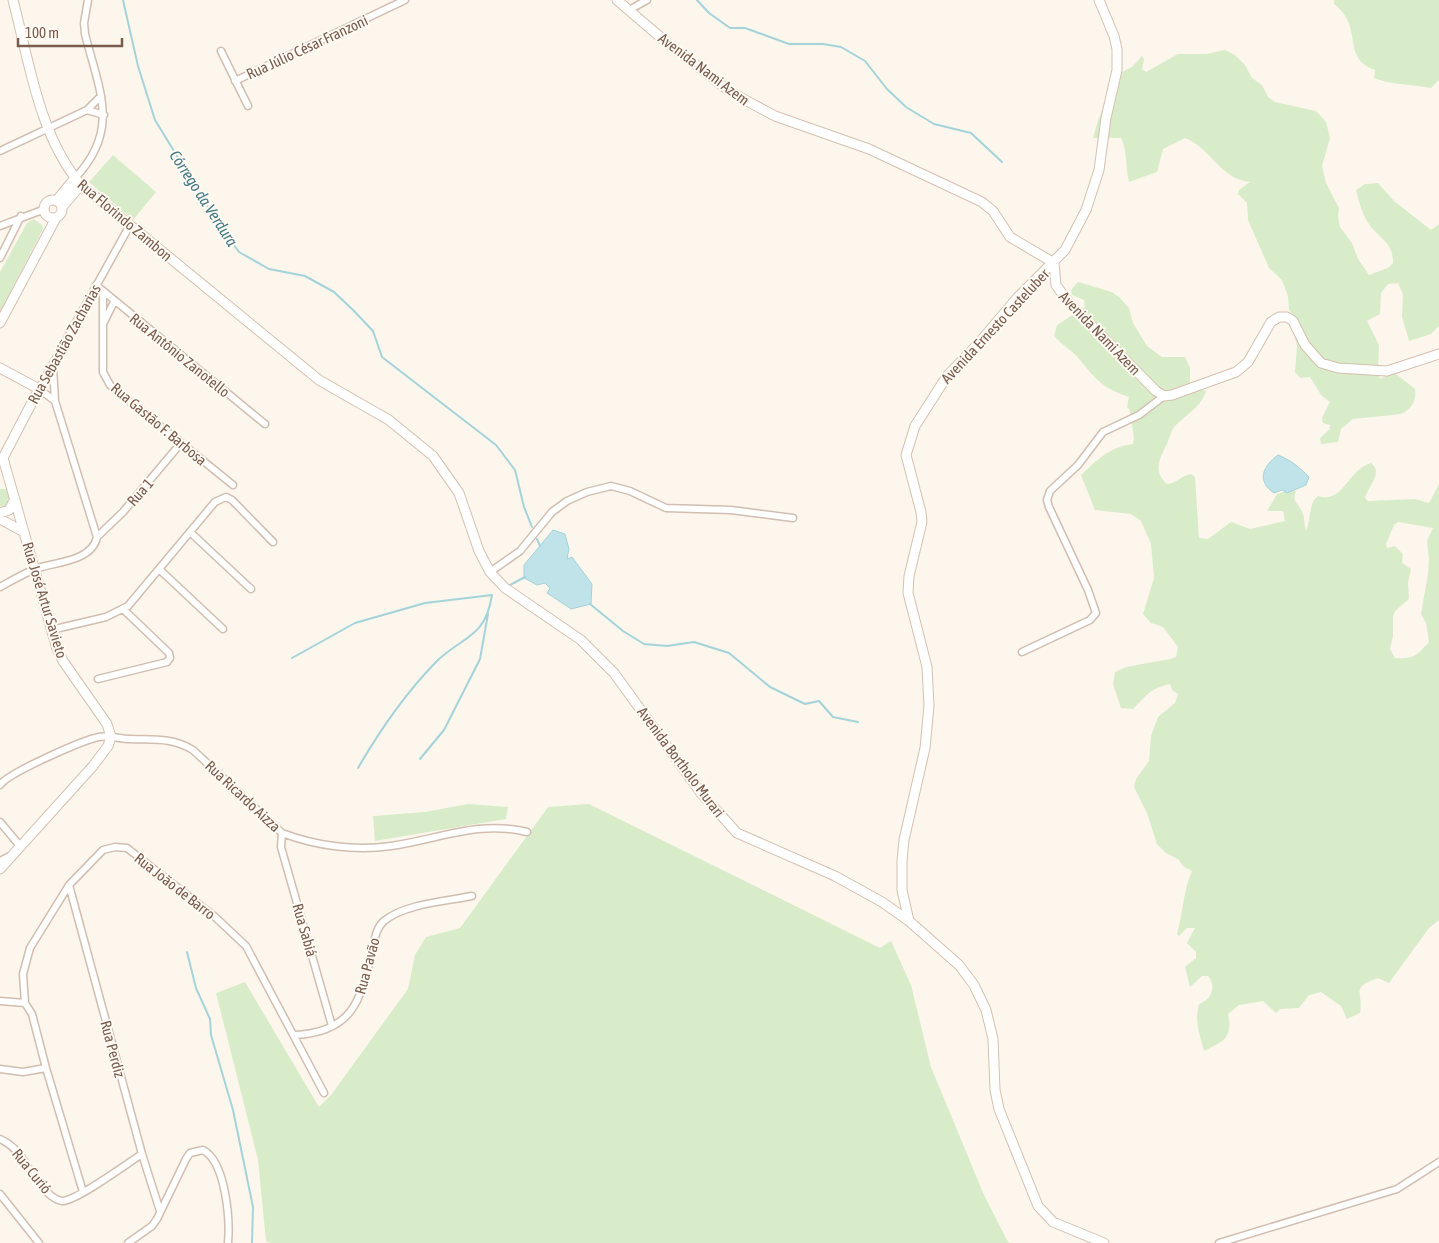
<svg xmlns="http://www.w3.org/2000/svg" width="1439" height="1243" viewBox="0 0 1439 1243" font-family="'Asap Condensed',sans-serif">
  <style>
    .green { fill: #d8ecc9; fill-rule: evenodd }
    .water { fill: #bfe3e8; stroke: #a5d3da }
    .lines { fill: none; stroke-linecap: round; stroke-linejoin: round }
    .stream { stroke: #a5d3da; stroke-width: 2 }
    .street-casing { stroke: #d1beb0; stroke-width: 9 }
    .secondary-casing { stroke: #d6c0b0; stroke-width: 11 }
    .street { stroke: #fff; stroke-width: 6 }
    .secondary { stroke: #fff; stroke-width: 9 }
    .labels { text-anchor: middle; dominant-baseline: central; stroke-width: 4; stroke-linejoin: round; paint-order: stroke }
    .street-label { font-size: 15px; fill: #7a5c4d; stroke: #fffaf3 }
    .water-label { font-size: 16px; font-style: italic; fill: #437c86; stroke: #fffaf3 }
  </style>
  <rect width="100%" height="100%" fill="#fdf6ec"/>
  <!-- green -->
  <path class="green" d="M1334 0H1439V80L1431 88C1412 84 1391 85 1374 78L1375 70C1340 57 1365 28 1334 4Z
    M1225 50 1235 55 1245 65 1252 78 1262 85 1268 97 1275 102 1316 111 1326 122 1330 138 1322 166 1326 183 1339 208 1338 217 1340 227 1352 243 1358 259 1369 275 1388 268 1393 263C1393 243 1382 240 1371 227 1363 216 1359 203 1356 190L1365 184 1378 183 1394 201 1431 230 1439 224V326L1431 334 1409 341 1402 317 1403 294 1398 283 1388 284 1381 293 1380 314 1367 321 1379 345 1378 373 1380 379 1401 367 1436 355 1396 374 1415 389C1417 401 1411 409 1401 414L1353 419 1341 429 1338 442 1321 444 1320 438 1330 429V425L1323 423 1322 418 1330 402 1321 395 1310 377 1300 378 1295 372 1297 346 1293 329 1296 319 1289 310 1288 296 1282 280 1269 268 1248 220 1247 203 1238 194 1239 190 1250 182C1220 179 1211 148 1185 138L1163 149 1157 172 1129 182C1125 167 1128 152 1121 138H1093L1098 120 1120 73 1132 67 1142 56 1144 59 1142 69 1146 72 1178 54H1206Z
    M113 155 156 192 133 220 89 182Z
    M34 219 42 225 43 229 0 312V272L27 223Z
    M1078 282 1112 292 1119 297 1129 308 1133 323 1147 346 1162 357H1185L1190 368V387L1206 391C1202 406 1186 415 1176 425 1170 431 1170 439 1166 446 1159 459 1153 472 1167 484 1176 484 1182 475 1191 474L1195 477 1199 538 1208 539 1231 522 1250 529 1285 521 1283 511H1267L1277 494 1293 489 1296 491C1291 502 1300 504 1303 514 1305 519 1304 525 1306 531 1311 519 1309 502 1318 496 1344 504 1346 471 1371 463 1384 473 1368 486 1365 498L1368 501 1415 499 1429 503 1439 484V920L1429 928 1389 983 1378 978C1349 988 1364 992 1360 1013L1347 1019 1341 1006 1321 992 1309 995 1299 1008 1280 1009 1276 1013 1263 1001 1239 1005 1228 1014C1233 1038 1224 1041 1204 1051 1200 1035 1194 1021 1199 1004 1211 1000 1217 987 1208 976H1202L1190 987 1185 967 1196 958V952L1187 943 1195 928H1187L1179 936 1177 934C1183 913 1183 891 1192 871L1184 867 1178 859 1166 853 1157 844 1147 813 1134 787 1136 779 1149 761 1151 736 1158 717 1175 703 1178 694 1172 690 1170 684C1149 689 1147 695 1133 709L1121 708 1113 684 1115 672 1126 667 1170 659 1176 657 1178 647 1163 627 1151 623 1143 614 1154 578 1151 544 1141 521 1131 514 1095 510 1081 475C1097 460 1109 447 1133 444 1136 432 1129 422 1130 410L1127 407 1129 397C1103 388 1097 381 1080 360 1073 351 1062 345 1054 336L1057 325 1085 307 1084 300 1072 295 1071 290ZM1398 522 1433 528 1427 541 1429 559 1428 574 1421 614 1426 623 1429 642C1416 656 1415 659 1395 658L1390 649 1393 636V617L1395 611 1409 599 1408 582 1411 569 1402 563 1403 554 1395 546 1387 548 1386 544 1394 525Z
    M0 489H7L13 497 6 507 0 506Z
    M468 804 508 807 506 819 375 841 373 816 425 812Z
    M589 804 880 948 891 941 911 985 931 1067 984 1195 1008 1242 1010 1243H270L266 1241 258 1160 216 993 245 982 319 1107 331 1095 408 989 415 955 426 937 460 928 548 807Z"/>
  <!-- water -->
  <path class="water" d="M1278 455C1291 460 1299 467 1309 477L1306 485 1287 493 1282 490 1274 493C1256 481 1263 466 1278 455Z
    M553 530 565 534 569 549 567 559 572 557 592 584 591 604 571 609 547 593 550 588 545 583 537 585 524 578V565Z"/>
  <g class="lines">
    <!-- stream -->
    <path class="stream" d="M123 0 138 66 155 120 218 223 239 252 269 269 305 276 334 292 353 310 373 331 382 357 496 445 515 470 524 507 532 527
      M697 0 709 13 730 28H745L789 44H823L841 47 865 61 887 89 906 107 934 124 971 133 1002 162
      M537 539 540 546
      M510 585 525 577
      M590 604 623 631 644 644 667 646 694 642 729 653 770 687 805 704 819 701 833 717 858 722
      M292 658 355 623 425 603 492 595C485 640 461 636 435 663 405 694 380 730 358 768
      M420 759 444 730 480 659 488 614
      M187 952 196 988 210 1019 211 1035 233 1110 253 1207 252 1243"/>
    <defs>
      <path id="street" d="M629 10 647 0
        M221 51 248 106
        M235 81 405 0
        M87 110 104 115
        M0 151 87 110 101 96
        M75 178C121 130 99 90 85 34L84 23 88 0
        M0 226 45 209
        M0 258 21 216
        M96 285 265 424
        M103 292V372L110 385 122 395 233 485
        M104 322 114 302
        M53 368 55 401 97 537
        M55 401 39 389 130 225
        M190 532 251 589
        M97 537 123 512 181 443
        M159 569 223 629
        M490 572 520 551 552 512 567 501 587 492 611 486 630 491 666 508 731 510 793 518
        M0 587C11 581 23 574 35 569 54 562 92 562 97 537
        M51 630 106 617 128 606 215 502 226 497 232 500 273 542
        M1022 652 1090 620 1096 613 1088 590 1049 507 1047 500 1050 491 1078 465 1103 432 1139 415 1164 396
        M98 679 167 662 170 658 169 653 123 609
        M0 785C8 773 83 740 99 737 109 735 120 739 130 739 153 740 171 737 193 750L282 833C316 846 355 851 391 846 440 839 477 820 527 832
        M0 822 20 846
        M282 833 281 847 332 1026
        M0 861 10 856
        M69 885 142 1154 160 1211
        M0 1001 25 1003
        M295 1035C355 1032 361 998 373 948 375 938 376 928 384 921 404 904 447 901 472 896
        M0 1069 23 1072 46 1068
        M0 1139C16 1146 22 1158 31 1172 38 1181 49 1199 62 1201 75 1202 128 1163 142 1154
        M83 1192 46 1068 32 1014 25 1003 23 974 30 948 69 885 103 850 115 847 127 848 214 916 246 946 324 1093
        M0 1194 39 1243
        M128 1243 152 1226 157 1219 186 1159 190 1153 203 1150C226 1162 230 1220 228 1243
        M1219 1243 1397 1189 1439 1162"/>
      <path id="secondary" d="M13 0C29 61 39 136 81 185L319 380 389 420 433 456 459 493 479 551 490 572 505 588 581 640 614 673 701 793 737 833 835 876 882 902 909 921 959 965 974 985 986 1010 993 1039 995 1090 999 1109 1038 1206 1053 1222 1104 1243
        M617 0 666 42 728 90 747 101 775 116 869 149 982 202 993 211 1010 237 1054 263 1056 285 1069 303 1156 391 1164 396 1172 395 1236 372 1248 362 1271 322 1279 317H1287L1293 321 1305 345 1321 363 1338 368 1387 371 1439 354
        M44 209a9 9 0 1 1 18 0a9 9 0 1 1-18 0Z
        M56 201 75 178
        M62 207 81 185
        M0 323 56 218
        M0 368 39 389 3 458 57 649 63 661 107 724 111 737 108 746 93 766 0 869
        M0 513 9 510 15 499
        M0 519 24 532
        M909 921 902 890V861L904 840 925 748 929 706 927 667 908 593 909 576 922 522 921 512 906 455 915 426 947 376 978 344 1018 297 1065 250 1086 210 1099 170 1106 118 1117 70V49L1114 36 1099 0"/>
    </defs>
    <!-- street casing -->
    <use href="#street" class="street-casing"/>
    <!-- secondary casing -->
    <use href="#secondary" class="secondary-casing"/>
    <!-- street -->
    <use href="#street" class="street"/>
    <!-- secondary -->
    <use href="#secondary" class="secondary"/>
  </g>
  <g class="labels">
    <!-- street labels -->
    <g class="street-label">
      <text transform="translate(307 47) rotate(-25)">Rua Júlio César Franzoni</text>
      <text transform="translate(704 69) rotate(37)">Avenida Nami Azem</text>
      <text transform="translate(125 220) rotate(40)">Rua Florindo Zambon</text>
      <text transform="translate(995 326) rotate(-47)">Avenida Ernesto Casteluber</text>
      <text transform="translate(1100 333) rotate(46)">Avenida Nami Azem</text>
      <text transform="translate(64 344) rotate(-61)">Rua Sebastião Zacharias</text>
      <text transform="translate(180 355) rotate(39)">Rua Antônio Zanotello</text>
      <text transform="translate(159 424) rotate(40)">Rua Gastão F. Barbosa</text>
      <text transform="translate(140 492) rotate(-49)">Rua 1</text>
      <text transform="translate(45 600) rotate(73)">Rua José Artur Savieto</text>
      <text transform="translate(681 762) rotate(53)">Avenida Bortholo Murari</text>
      <text transform="translate(243 796) rotate(43)">Rua Ricardo Aizza</text>
      <text transform="translate(175 886) rotate(38)">Rua João de Barro</text>
      <text transform="translate(305 930) rotate(74)">Rua Sabiá</text>
      <text transform="translate(367 966) rotate(-75)">Rua Pavão</text>
      <text transform="translate(113 1049) rotate(75)">Rua Perdiz</text>
      <text transform="translate(32 1171) rotate(51)">Rua Curió</text>
    </g>
    <!-- water labels -->
    <g class="water-label">
      <text transform="translate(204 198) rotate(57)">Córrego da Verdura</text>
    </g>
  </g>
  <!-- scale -->
  <path d="M18 38v8h104v-8" fill="none" stroke="#7a5c4d" stroke-width="2.5"/>
  <text x="25" y="38" font-size="15" fill="#7a5c4d" stroke="#fffaf3" stroke-width="4" paint-order="stroke">100 m</text>
</svg>
